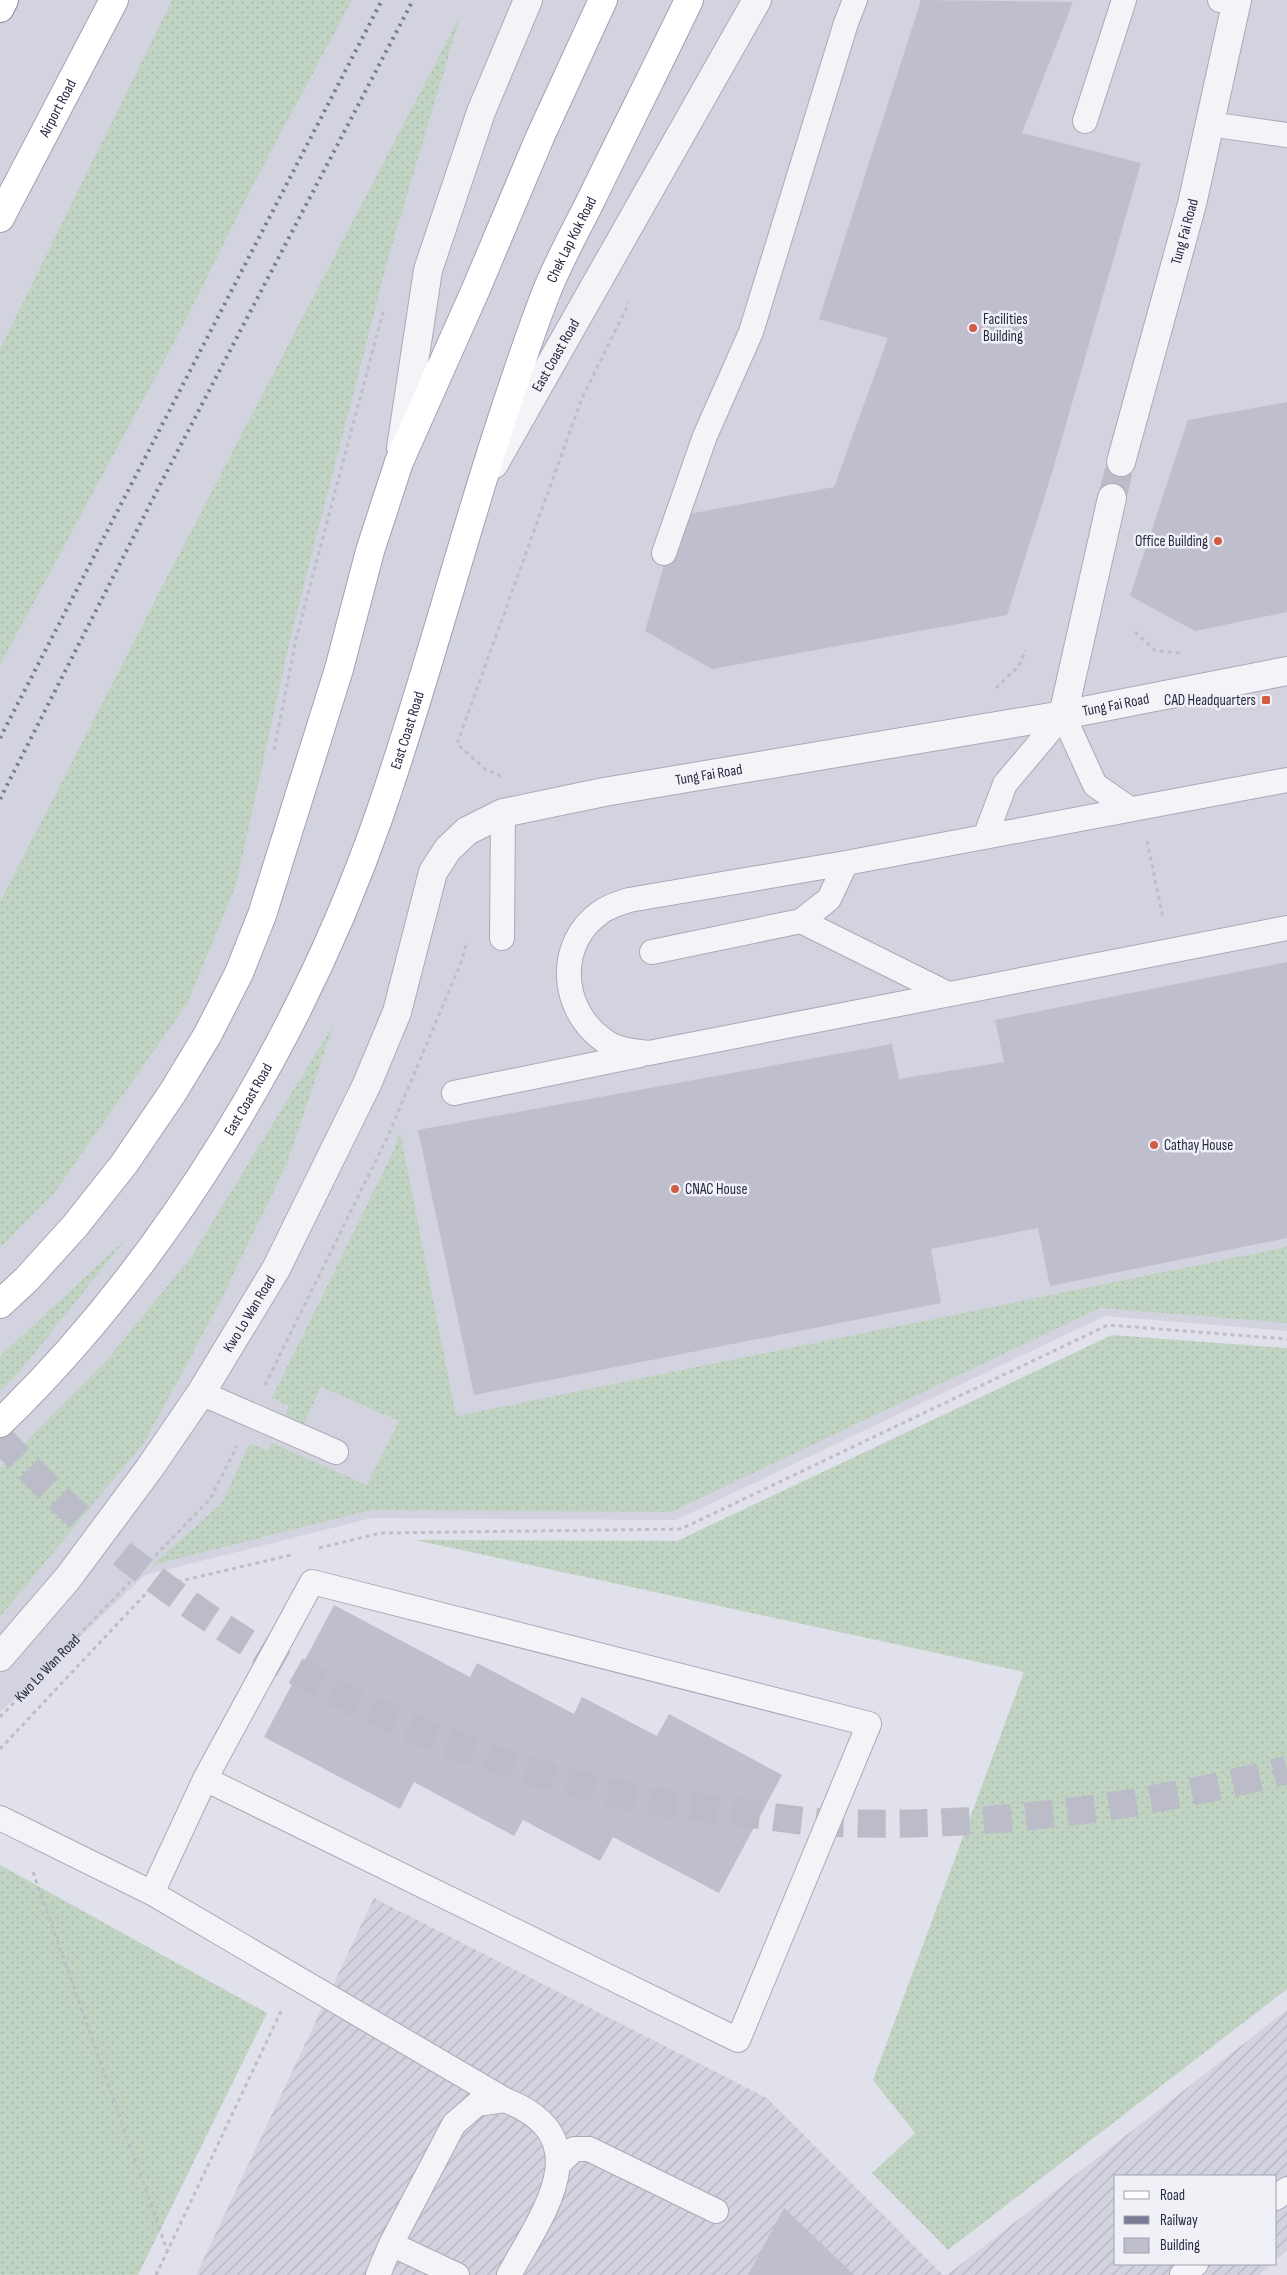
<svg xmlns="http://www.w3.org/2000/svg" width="1287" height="2275" viewBox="0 0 1287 2275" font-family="'Sofia Sans Condensed',sans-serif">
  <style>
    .built { fill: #d2d3df }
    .industrial { fill: url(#industrial-furrows) }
    .grass { fill: url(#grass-dots) }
    .building { fill: #bebecd }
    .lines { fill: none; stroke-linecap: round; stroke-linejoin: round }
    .minor-tunnel { stroke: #bbbcc8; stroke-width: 28; stroke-dasharray: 28 14; stroke-linecap: butt }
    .secondary-tunnel { stroke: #bbbcc8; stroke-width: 28; stroke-dasharray: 28 14; stroke-linecap: butt }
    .service-casing { stroke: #a9aab8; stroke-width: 26 }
    .minor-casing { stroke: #a9aab8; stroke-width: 30 }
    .tertiary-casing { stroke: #a9aab8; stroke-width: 30 }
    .primary-casing { stroke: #9fa1b6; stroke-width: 30 }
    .motorway-casing { stroke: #8889a1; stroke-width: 30 }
    .path { stroke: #bebec9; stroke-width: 3; stroke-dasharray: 4 4; stroke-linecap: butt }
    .service { stroke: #f3f3f8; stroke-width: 24 }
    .minor { stroke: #f3f3f8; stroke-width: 28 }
    .tertiary { stroke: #f3f3f8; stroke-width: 28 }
    .primary { stroke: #fff; stroke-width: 28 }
    .motorway { stroke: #fff; stroke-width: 28 }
    .rail { stroke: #7a7b94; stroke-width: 4; stroke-dasharray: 2.5 5; stroke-linecap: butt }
    .poi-dot { fill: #d15c43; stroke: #f0f1f7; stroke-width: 2 }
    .labels { text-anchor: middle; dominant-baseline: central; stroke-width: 5; stroke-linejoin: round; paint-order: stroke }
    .street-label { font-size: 15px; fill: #292942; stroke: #f0f1f7 }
    .poi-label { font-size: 15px; fill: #292942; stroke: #f0f1f7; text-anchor: start }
  </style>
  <defs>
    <pattern id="industrial-furrows" width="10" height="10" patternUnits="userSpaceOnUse" patternTransform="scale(1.25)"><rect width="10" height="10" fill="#d2d3df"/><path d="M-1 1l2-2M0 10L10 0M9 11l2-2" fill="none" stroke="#b4b5c1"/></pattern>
    <pattern id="grass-dots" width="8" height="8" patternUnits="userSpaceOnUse" patternTransform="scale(1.25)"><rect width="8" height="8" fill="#c1d4c3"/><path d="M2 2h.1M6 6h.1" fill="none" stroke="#a6b6a9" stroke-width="1.8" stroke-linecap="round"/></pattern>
  </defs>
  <rect width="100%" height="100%" fill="#e0e1ea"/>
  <!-- built -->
  <path class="built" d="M0 0H1287V1331L1105 1316 676 1520 372 1518 145 1575 0 1712Z"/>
  <!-- industrial -->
  <path class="industrial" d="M374 1898 767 2098 943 2275H196Z
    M1287 2010V2250L1276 2260V2176H1116V2264H1272L1259 2275H947Z"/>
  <!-- grass -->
  <path class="grass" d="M172 0H352L252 187 183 326 0 665V349Z
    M461 14 388 259 291 635 236 885 188 1002 55 1192 0 1248V902L163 585Z
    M334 1024 287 1163 219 1304 146 1440 0 1617V1468L107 1360 191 1257Z
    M400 1131 456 1416 1287 1247V1323L1100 1308 671 1512 371 1510 152 1565 221 1504 250 1443 268 1451 272 1443 367 1485 399 1421 321 1387 304 1424 285 1415 289 1406 272 1398 393 1152Z
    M126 1239 18 1374 0 1391V1356Z
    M1112 1335 1287 1348V1989L948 2250 872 2173 915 2133 873 2080 1024 1672 415 1540 677 1541Z
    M0 1865 267 2013 138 2275H0Z"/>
  <!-- building -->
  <path class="building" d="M921 0 1073 2 1022 133 1141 163 1052 473 1007 615 712 669 645 631 678 516 834 487 888 338 819 319Z
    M1287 402V612L1195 631 1130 596 1188 420Z
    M1287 962V1238L1050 1286 1038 1228 931 1249 941 1303 474 1395 418 1130 892 1044 899 1079 1004 1062 995 1020Z
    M334 1605 470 1677 477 1663 574 1714 582 1697 657 1736 669 1714 782 1775 719 1893 613 1837 600 1861 523 1820 514 1836 414 1782 400 1809 264 1737Z
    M784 2208 854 2275H748Z"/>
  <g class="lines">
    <!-- minor-tunnel -->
    <path class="minor-tunnel" d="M1112 498 1121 462"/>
    <!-- secondary-tunnel -->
    <path class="secondary-tunnel" d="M0 1438C168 1623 401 1751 646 1800 675 1806 707 1808 737 1812 769 1816 802 1822 834 1823 987 1828 1139 1808 1287 1770"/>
    <defs>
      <path id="service" d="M1220 0 1237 3
        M1085 121 1124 0
        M1209 124 1287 135
        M664 553 705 436 751 332 846 23 855 0
        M1287 780 846 863 629 900C620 903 609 906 601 912 556 943 560 1008 602 1039 615 1050 632 1051 649 1053L1287 928
        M985 837 1005 784 1063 715 1095 785 1130 809
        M801 921 946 993
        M502 938 503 813
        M652 952 801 921 829 899 846 863
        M454 1093 640 1055
        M201 1393 336 1452
        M0 1818 152 1893 505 2100C602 2138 542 2214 509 2275
        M152 1893 205 1779 312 1582 869 1724 738 2040 205 1779
        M559 2164 574 2149H589L716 2211
        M1276 2198 1287 2189
        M391 2244 457 2275
        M378 2275 391 2244 454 2124 477 2104 505 2100
        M1182 2275 1196 2264"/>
      <g id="minor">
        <path id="s2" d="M1121 462 1192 204 1237 0"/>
        <path d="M1063 715 1112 498"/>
        <path id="s3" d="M0 1657 68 1578 149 1469 201 1393 276 1269 367 1084 397 1012 433 872 448 849 467 831 503 813 604 792 1063 715 1287 671"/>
      </g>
      <g id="tertiary">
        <path d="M401 448 428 270 481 112 528 0"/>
        <path id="s4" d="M494 464 757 0"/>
      </g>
      <g id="primary">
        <path id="s5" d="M0 218 114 0"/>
        <path d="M0 1304 27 1279 75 1226 124 1164 173 1092 208 1034 239 973 262 915 339 669 370 551 399 462 476 289 540 137 603 0"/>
        <path id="s6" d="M0 1423C167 1262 303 1034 379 816 424 687 458 554 500 425 515 379 530 333 548 288 560 259 576 230 590 202 623 134 657 67 689 0"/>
      </g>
      <path id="motorway" d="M0 8 4 0"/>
    </defs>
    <!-- service casing -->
    <use href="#service" class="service-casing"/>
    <!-- minor casing -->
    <use href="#minor" class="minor-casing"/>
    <!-- tertiary casing -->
    <use href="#tertiary" class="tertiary-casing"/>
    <!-- primary casing -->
    <use href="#primary" class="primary-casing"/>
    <!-- motorway casing -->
    <use href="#motorway" class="motorway-casing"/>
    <!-- path -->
    <g class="path">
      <path d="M1135 632 1156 651 1182 653"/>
      <path d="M996 688 1018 667 1026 650"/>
      <path d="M274 750 297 635 384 308"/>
      <path d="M501 776 485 769 457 744 582 398 629 303"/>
      <path d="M1147 841 1163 918"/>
      <path d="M265 1385 388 1136 462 960 467 941"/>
      <path d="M319 1548 381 1533 681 1529 1108 1325 1287 1339"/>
      <path id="s1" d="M0 1717 210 1499 237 1446"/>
      <path d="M0 1749 151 1588 291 1555"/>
      <path d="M33 1872 167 2250"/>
      <path d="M156 2275 282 2009"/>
    </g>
    <!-- service -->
    <use href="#service" class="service"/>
    <!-- minor -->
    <use href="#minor" class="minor"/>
    <!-- tertiary -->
    <use href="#tertiary" class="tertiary"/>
    <!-- primary -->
    <use href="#primary" class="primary"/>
    <!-- motorway -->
    <use href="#motorway" class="motorway"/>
    <!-- rail -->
    <path class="rail" d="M0 738 382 0
      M0 799 163 479 413 0"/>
  </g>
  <!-- markers -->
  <g class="poi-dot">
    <circle cx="973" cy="328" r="5"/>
    <circle cx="1218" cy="541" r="5"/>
    <rect x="1261" y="695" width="10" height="10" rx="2.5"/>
    <circle cx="1154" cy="1145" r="5"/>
    <circle cx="675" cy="1189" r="5"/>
  </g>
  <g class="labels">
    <!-- street labels -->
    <g class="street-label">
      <text stroke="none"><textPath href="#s5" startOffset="124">Airport Road</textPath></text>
      <text stroke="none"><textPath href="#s2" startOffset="239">Tung Fai Road</textPath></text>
      <text stroke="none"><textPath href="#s6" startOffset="1330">Chek Lap Kok Road</textPath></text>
      <text stroke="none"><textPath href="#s4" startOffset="125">East Coast Road</textPath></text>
      <text stroke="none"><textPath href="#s3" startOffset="1622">Tung Fai Road</textPath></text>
      <text stroke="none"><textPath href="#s6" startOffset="812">East Coast Road</textPath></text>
      <text stroke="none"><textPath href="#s3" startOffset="1209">Tung Fai Road</textPath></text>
      <text stroke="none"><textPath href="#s6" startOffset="409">East Coast Road</textPath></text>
      <text stroke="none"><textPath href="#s3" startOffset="425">Kwo Lo Wan Road</textPath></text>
      <text stroke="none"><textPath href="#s1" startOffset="68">Kwo Lo Wan Road</textPath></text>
    </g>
    <!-- poi labels -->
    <g class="poi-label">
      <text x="983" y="319">Facilities<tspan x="983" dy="17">Building</tspan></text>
      <text x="1208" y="541" text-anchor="end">Office Building</text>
      <text x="1256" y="700" text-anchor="end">CAD Headquarters</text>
      <text x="1164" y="1145">Cathay House</text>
      <text x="685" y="1189">CNAC House</text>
    </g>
  </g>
  <!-- legend -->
  <rect x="1114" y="2175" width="162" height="90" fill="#f0f1f7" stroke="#a0a1af"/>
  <rect x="1124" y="2191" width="25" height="8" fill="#ffffff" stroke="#a0a1af"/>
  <text x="1160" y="2200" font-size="15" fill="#292942">Road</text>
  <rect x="1124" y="2216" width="25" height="8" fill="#7a7b94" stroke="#a0a1af"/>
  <text x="1160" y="2225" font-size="15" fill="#292942">Railway</text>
  <rect x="1124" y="2238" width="25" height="15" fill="#bebecd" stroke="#a0a1af"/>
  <text x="1160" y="2250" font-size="15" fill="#292942">Building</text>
</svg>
